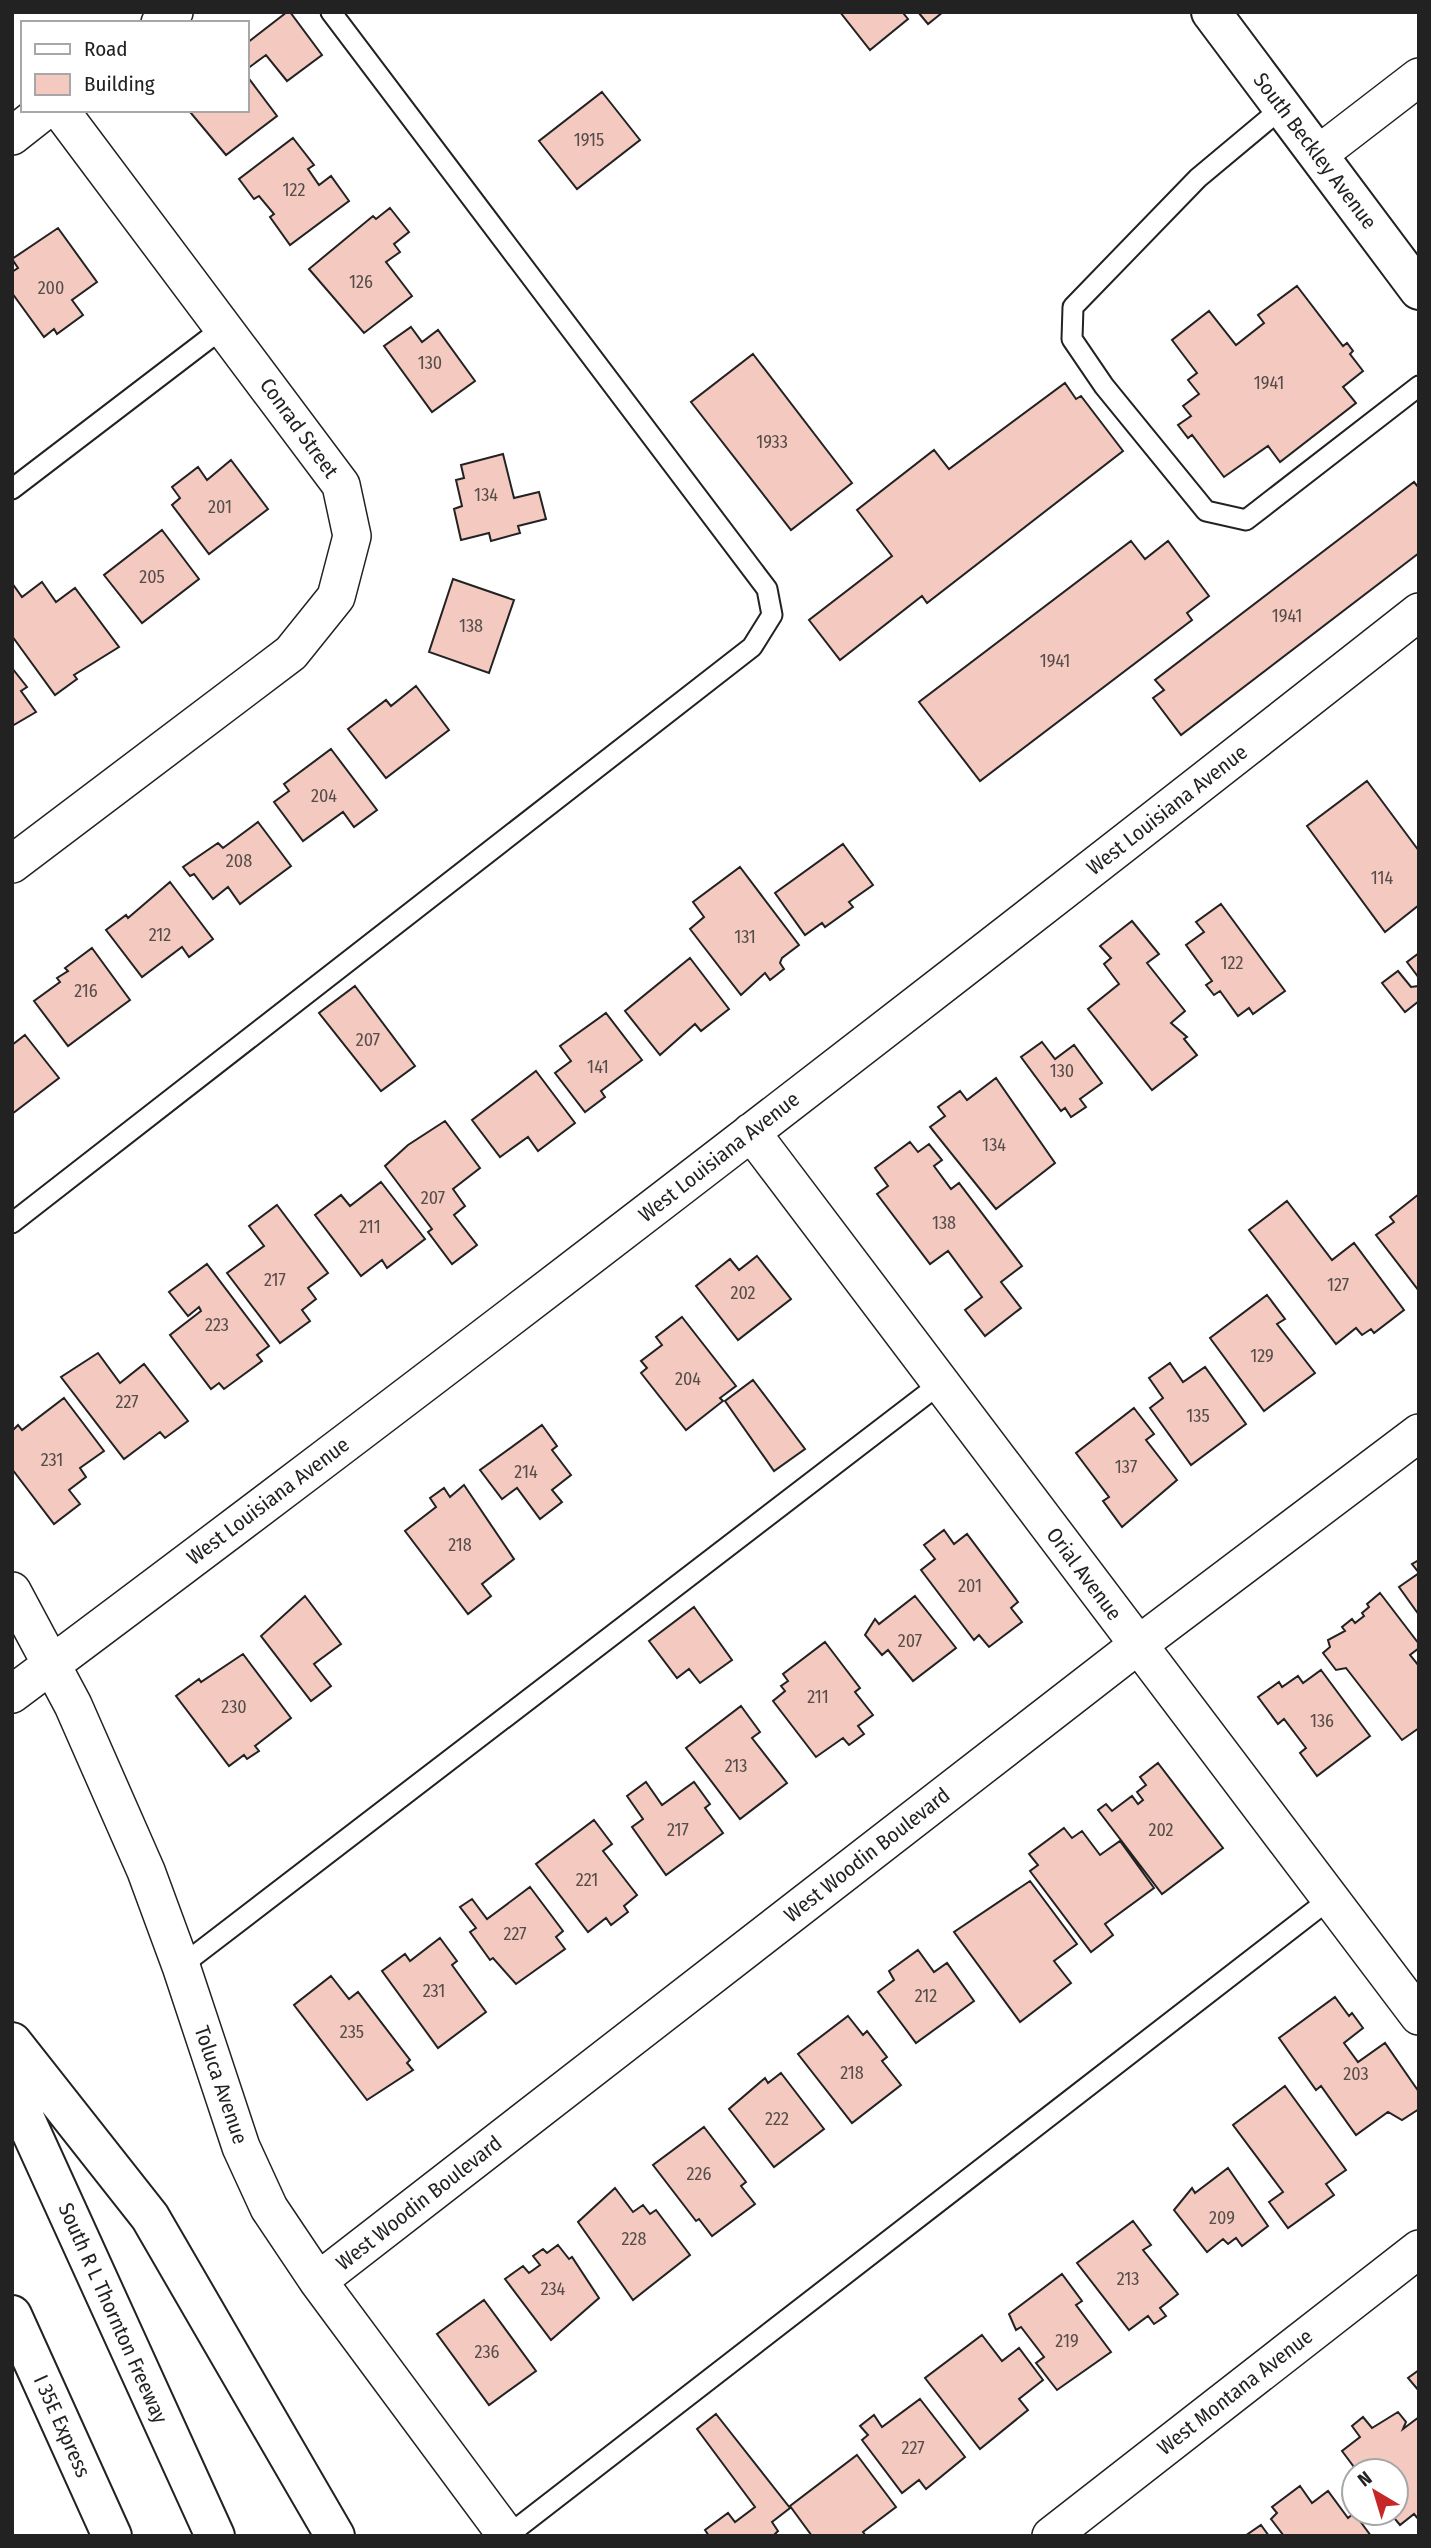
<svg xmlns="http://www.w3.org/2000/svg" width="1431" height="2548" viewBox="0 0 1431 2548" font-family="'Fira Sans Condensed',sans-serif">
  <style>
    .building { fill: #f3c9c0; stroke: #222; stroke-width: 2 }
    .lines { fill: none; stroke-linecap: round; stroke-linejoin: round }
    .service-casing { stroke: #222; stroke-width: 23 }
    .minor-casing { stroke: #222; stroke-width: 40 }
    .tertiary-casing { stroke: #222; stroke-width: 42 }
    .motorway-casing { stroke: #222; stroke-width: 42 }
    .service { stroke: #fff; stroke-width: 19 }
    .minor { stroke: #fff; stroke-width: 37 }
    .tertiary { stroke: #fff; stroke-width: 38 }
    .motorway { stroke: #fff; stroke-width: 38 }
    .labels { text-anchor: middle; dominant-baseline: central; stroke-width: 5; stroke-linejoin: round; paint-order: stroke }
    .number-label { font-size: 18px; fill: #564c4a }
    .street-label { font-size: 21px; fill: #222; stroke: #fff }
  </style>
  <rect width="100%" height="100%" fill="#fff"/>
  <!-- building -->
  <path class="building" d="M287 12H290L322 55 287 81 266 55 247 69V43Z
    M840 12H906L904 14 908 19 870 50Z
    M918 12H943L928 24Z
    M247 76 277 116 226 155 190 112 193 110H247Z
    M602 92 640 140 577 189 539 141Z
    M293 138 314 165 308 169 319 185 331 176 349 201 290 245 270 217 274 214 259 196 254 199 239 179Z
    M390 208 409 232 394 244 400 252 386 262 412 296 364 333 309 269 373 216 376 219Z
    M58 228 97 282 72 300 83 315 57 334 54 329 44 337 12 293V272L18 268 12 259Z
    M1297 286 1343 346 1347 343 1353 351 1350 354 1363 371 1343 387 1356 403 1280 462 1268 446 1224 477 1192 435 1188 438 1178 425 1191 416 1183 406 1199 394 1188 380 1197 373 1172 340 1209 311 1236 345 1264 323 1258 315Z
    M411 327 422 342 438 330 475 381 432 412 384 346Z
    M753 354 852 483 791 530 691 402Z
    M1065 383 1076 399 1081 396 1123 451 927 603 922 596 840 660 809 620 892 556 857 510 934 450 949 469Z
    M503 454 514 498 539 492 546 519 518 526 520 533 491 541 489 533 461 540 454 509 462 506 456 480 464 478 461 465Z
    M231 460 268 509 209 554 172 505 180 498 172 487 198 467 207 480Z
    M1414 482 1419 488V553L1181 735 1153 698 1164 690 1155 680Z
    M162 530 199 579 142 623 104 575Z
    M1131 541 1145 559 1168 541 1209 596 1187 613 1192 620 980 781 919 702Z
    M453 579 514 600 489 673 429 652Z
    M42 582 56 602 75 588 119 647 74 675 77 679 55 695 12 636V583L22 597Z
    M12 668 27 687 21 691 36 712 12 726Z
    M416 686 449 730 386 778 348 729 386 700 391 706Z
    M331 749 377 810 354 827 343 812 303 841 274 802 289 791 284 784Z
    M1367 781 1419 851V905L1385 932 1307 826Z
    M258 822 291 866 240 904 228 887 213 899 194 874 190 876 183 867 218 843 223 848Z
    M843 844 873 885 849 902 853 907 825 927 822 923 805 935 775 893Z
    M740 867 799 945 782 958 780 963 784 969 770 980 765 973 741 995 690 929 704 917 693 902Z
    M170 882 213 939 189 957 182 947 142 977 106 930 126 915 128 918Z
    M1221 904 1285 991 1253 1014 1249 1008 1238 1016 1220 991 1214 995 1206 985 1212 981 1186 945 1204 932 1196 922Z
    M1132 921 1159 954 1147 963 1185 1011 1171 1023 1187 1037 1184 1039 1197 1055 1152 1090 1088 1009 1119 984 1104 964 1111 958 1100 946Z
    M92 948 130 1000 68 1046 34 1001 60 982 57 978 68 971 65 968Z
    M1419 953V978L1407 962Z
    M690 958 729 1009 701 1031 695 1024 660 1055 625 1011Z
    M1398 971 1411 987 1419 986V1001L1405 1012 1382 983Z
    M355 986 415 1066 381 1091 319 1013Z
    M606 1013 642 1060 601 1091 605 1097 585 1112 555 1073 571 1061 560 1046Z
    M25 1035 59 1078 12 1114V1045Z
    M1042 1042 1055 1059 1074 1045 1102 1083 1080 1099 1086 1107 1071 1117 1065 1108 1061 1111 1021 1057Z
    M536 1071 575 1123 538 1151 528 1137 500 1157 472 1120Z
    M996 1078 1055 1163 996 1209 930 1127 945 1116 938 1107 960 1091 967 1100Z
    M445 1121 480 1168 453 1189 465 1206 454 1215 477 1245 452 1264 428 1232 432 1229 385 1166 408 1145Z
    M910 1142 918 1152 929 1144 942 1160 934 1166 951 1189 959 1183 1022 1266 1001 1282 1021 1308 985 1336 965 1310 982 1297 948 1251 930 1264 877 1194 888 1186 875 1168Z
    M381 1182 425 1239 387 1268 382 1260 361 1276 315 1215 341 1195 350 1206Z
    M1419 1194V1291L1376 1235 1394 1222 1390 1217Z
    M1287 1201 1332 1260 1354 1243 1404 1310 1374 1333 1371 1329 1362 1335 1356 1328 1336 1344 1249 1230Z
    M277 1205 328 1273 308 1288 316 1299 302 1310 310 1321 280 1343 227 1273 264 1246 249 1226Z
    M757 1256 791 1299 738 1340 696 1286 730 1259 739 1270Z
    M207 1264 269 1346 257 1355 262 1361 224 1389 219 1383 211 1389 170 1335 201 1311 199 1307 188 1316 169 1292Z
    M1267 1295 1285 1319 1277 1324 1315 1373 1264 1411 1210 1338Z
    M682 1317 736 1386 720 1398 723 1401 686 1430 641 1373 647 1368 641 1361 662 1345 656 1337Z
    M98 1353 120 1383 144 1364 188 1421 165 1438 160 1432 124 1459 61 1377Z
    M1170 1363 1183 1382 1205 1367 1246 1424 1191 1465 1150 1408 1163 1398 1149 1378Z
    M753 1380 805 1449 774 1471 725 1401Z
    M64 1398 104 1451 80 1468 86 1477 69 1490 80 1504 54 1524 12 1469V1431L18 1425 22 1430Z
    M1134 1408 1154 1434 1146 1440 1177 1480 1122 1527 1103 1501 1109 1497 1076 1453Z
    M542 1425 557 1446 552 1450 571 1475 552 1490 562 1502 540 1519 517 1488 502 1499 480 1470Z
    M464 1485 514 1559 482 1584 491 1596 468 1614 405 1531 436 1507 430 1498 444 1488 450 1497Z
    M944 1530 954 1544 967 1534 1018 1602 1011 1608 1022 1622 989 1647 979 1635 974 1640 921 1570 935 1559 924 1545Z
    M1419 1560V1615L1399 1587 1419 1573 1412 1564Z
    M1380 1593 1419 1644V1648L1410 1655 1419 1666V1728L1402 1740 1346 1668 1336 1670 1323 1653 1330 1647 1328 1640 1345 1631 1342 1627 1352 1619 1355 1623 1364 1616 1362 1613 1369 1607 1367 1604Z
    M305 1596 341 1644 314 1664 331 1686 311 1701 261 1636Z
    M915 1596 956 1648 913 1681 888 1650 882 1655 865 1635 875 1619 879 1624Z
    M694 1607 732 1660 700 1683 689 1669 677 1678 649 1641Z
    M825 1642 860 1688 855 1692 873 1715 858 1726 864 1734 849 1745 843 1738 816 1757 773 1701 785 1691 781 1686 788 1681 783 1674Z
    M243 1654 291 1718 255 1746 259 1751 247 1759 244 1755 229 1766 176 1696 199 1679 201 1682Z
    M1321 1670 1370 1736 1317 1776 1300 1753 1306 1748 1284 1719 1278 1724 1258 1697 1279 1682 1282 1687 1298 1676 1303 1683Z
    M741 1706 760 1732 752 1738 787 1783 740 1819 686 1748Z
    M1158 1763 1223 1848 1162 1894 1098 1810 1106 1804 1112 1811 1132 1796 1138 1804 1143 1800 1137 1792 1146 1785 1140 1777Z
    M646 1782 662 1805 694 1782 710 1804 705 1808 723 1833 666 1875 632 1827 643 1819 627 1796Z
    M594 1820 612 1844 603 1851 637 1895 624 1906 628 1912 611 1925 606 1918 588 1932 536 1864Z
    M1064 1828 1072 1838 1082 1831 1100 1855 1120 1841 1154 1888 1105 1924 1113 1935 1091 1952 1030 1871 1038 1865 1029 1854Z
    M1030 1881 1077 1944 1054 1961 1071 1983 1020 2022 954 1932Z
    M530 1887 563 1931 556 1937 565 1949 516 1984 493 1958 490 1960 470 1932 476 1928 460 1907 472 1899 487 1919Z
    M440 1938 457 1961 452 1965 486 2012 438 2048 382 1971 405 1954 410 1961Z
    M918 1950 934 1972 947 1963 974 2001 916 2043 878 1992 894 1980 889 1971Z
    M331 1976 349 1999 358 1992 410 2060 407 2063 413 2070 367 2100 294 2005Z
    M1335 1997 1349 2016 1352 2013 1363 2028 1344 2043 1358 2062 1385 2043 1419 2092V2109L1402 2120 1388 2112 1356 2135 1321 2086 1316 2090 1279 2038Z
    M848 2016 863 2035 867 2031 887 2057 882 2061 901 2085 852 2123 798 2054Z
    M781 2073 824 2129 774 2167 729 2109 765 2078 768 2083Z
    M1285 2086 1346 2170 1326 2184 1334 2195 1288 2228 1269 2202 1283 2192 1233 2125Z
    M704 2127 746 2182 741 2186 755 2204 712 2236 699 2219 696 2221 653 2165Z
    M1228 2168 1268 2226 1242 2246 1236 2238 1228 2244 1223 2239 1207 2252 1174 2210 1192 2188 1195 2193Z
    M615 2188 633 2212 643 2205 650 2214 656 2210 690 2255 633 2300 578 2222Z
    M1133 2221 1151 2245 1143 2250 1178 2294 1160 2308 1166 2316 1154 2324 1148 2316 1129 2330 1077 2263Z
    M558 2245 569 2259 572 2257 599 2298 551 2340 505 2279 523 2266 529 2273 540 2265 533 2256 543 2249 547 2253Z
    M1062 2274 1082 2301 1076 2305 1111 2352 1057 2390 1036 2363 1044 2357 1021 2327 1016 2330 1009 2314Z
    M484 2300 536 2371 489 2405 437 2334Z
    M982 2335 1002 2361 1019 2348 1043 2380 1019 2399 1028 2410 980 2449 925 2378Z
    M1419 2370V2391L1408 2378Z
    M920 2399 965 2457 926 2489 919 2480 902 2493 862 2440 868 2435 860 2426 874 2415 882 2427Z
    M1398 2412 1406 2422 1403 2429 1419 2417V2520L1414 2514 1400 2525 1390 2513H1396V2471H1357L1342 2451 1360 2437 1352 2426 1363 2417 1372 2428Z
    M716 2414 790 2508 772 2522 778 2531 773 2536H709L705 2530 728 2513 735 2522 755 2507 697 2429Z
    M857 2455 896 2507 863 2532 866 2536H812L790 2506Z
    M1300 2486 1312 2503 1328 2491 1348 2518 1354 2513 1371 2536H1284L1271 2519 1277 2513 1272 2507Z
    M1261 2525 1269 2536H1245Z"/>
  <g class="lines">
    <defs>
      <path id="service" d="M1283 107 1198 178 1073 307 1072 339 1104 386 1206 511 1246 520 1419 386
        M12 489 224 327
        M12 1223 752 647 772 615 767 589 331 12
        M181 1966 941 1383
        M507 2536 1331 1898"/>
      <path id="minor" d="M160 23 174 12
        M12 136 45 110
        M1319 154 1419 77
        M12 864 291 653 336 597 352 536 341 485 60 110
        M751 1132 1419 2016
        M12 1591 73 1705 146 1871 181 1966 241 2147 269 2208 318 2281 507 2536
        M12 1694C486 1340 954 978 1419 612
        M318 2281 1138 1645 1419 1433
        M1051 2536 1419 2249"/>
      <path id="tertiary" d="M1211 12 1419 290"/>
      <path id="motorway" d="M12 2042 150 2217 335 2536
        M12 2090 215 2536
        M12 2315 112 2536"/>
    </defs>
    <!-- service casing -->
    <use href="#service" class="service-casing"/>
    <!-- minor casing -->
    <use href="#minor" class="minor-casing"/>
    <!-- tertiary casing -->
    <use href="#tertiary" class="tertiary-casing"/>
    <!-- motorway casing -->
    <use href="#motorway" class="motorway-casing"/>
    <!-- service -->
    <use href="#service" class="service"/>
    <!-- minor -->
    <use href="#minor" class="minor"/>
    <!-- tertiary -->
    <use href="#tertiary" class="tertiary"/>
    <!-- motorway -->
    <use href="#motorway" class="motorway"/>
  </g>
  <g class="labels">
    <!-- number labels -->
    <g class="number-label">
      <text x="589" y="140">1915</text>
      <text x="294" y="190">122</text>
      <text x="361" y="282">126</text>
      <text x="51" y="288">200</text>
      <text x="430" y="363">130</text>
      <text x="1269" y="383">1941</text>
      <text x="772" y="442">1933</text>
      <text x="486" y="495">134</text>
      <text x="220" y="507">201</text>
      <text x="152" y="577">205</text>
      <text x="1287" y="616">1941</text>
      <text x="471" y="626">138</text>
      <text x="1055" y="661">1941</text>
      <text x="324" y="796">204</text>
      <text x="239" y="861">208</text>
      <text x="1382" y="878">114</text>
      <text x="160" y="935">212</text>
      <text x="745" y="937">131</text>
      <text x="1232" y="963">122</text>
      <text x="86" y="991">216</text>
      <text x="368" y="1040">207</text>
      <text x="598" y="1067">141</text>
      <text x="1062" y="1071">130</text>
      <text x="994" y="1145">134</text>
      <text x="433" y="1198">207</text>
      <text x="944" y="1223">138</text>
      <text x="370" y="1227">211</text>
      <text x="275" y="1280">217</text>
      <text x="1338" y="1285">127</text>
      <text x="743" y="1293">202</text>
      <text x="217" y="1325">223</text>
      <text x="1262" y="1356">129</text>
      <text x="688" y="1379">204</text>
      <text x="127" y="1402">227</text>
      <text x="1198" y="1416">135</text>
      <text x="52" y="1460">231</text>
      <text x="1126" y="1467">137</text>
      <text x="526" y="1472">214</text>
      <text x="460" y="1545">218</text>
      <text x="970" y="1586">201</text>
      <text x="910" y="1641">207</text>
      <text x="818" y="1697">211</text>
      <text x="234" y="1707">230</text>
      <text x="1322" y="1721">136</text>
      <text x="736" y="1766">213</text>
      <text x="678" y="1830">217</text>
      <text x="1161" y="1830">202</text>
      <text x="587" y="1880">221</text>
      <text x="515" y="1934">227</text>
      <text x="434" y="1991">231</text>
      <text x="926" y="1996">212</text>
      <text x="352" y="2032">235</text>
      <text x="852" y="2073">218</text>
      <text x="1356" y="2074">203</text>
      <text x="777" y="2119">222</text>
      <text x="699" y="2174">226</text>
      <text x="1222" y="2218">209</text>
      <text x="634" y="2239">228</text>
      <text x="1128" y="2279">213</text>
      <text x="553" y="2289">234</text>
      <text x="1067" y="2341">219</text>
      <text x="487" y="2352">236</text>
      <text x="913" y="2448">227</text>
    </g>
    <!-- street labels -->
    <g class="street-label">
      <text transform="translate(1315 151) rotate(53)">South Beckley Avenue</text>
      <text transform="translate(299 428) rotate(54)">Conrad Street</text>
      <text transform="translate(1167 810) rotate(-38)">West Louisiana Avenue</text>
      <text transform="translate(719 1157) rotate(-38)">West Louisiana Avenue</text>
      <text transform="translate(268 1501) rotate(-37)">West Louisiana Avenue</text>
      <text transform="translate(1084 1574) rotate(53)">Orial Avenue</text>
      <text transform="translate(867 1855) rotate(-38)">West Woodin Boulevard</text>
      <text transform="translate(221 2085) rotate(71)">Toluca Avenue</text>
      <text transform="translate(419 2203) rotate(-38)">West Woodin Boulevard</text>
      <text transform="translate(113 2313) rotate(66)">South R L Thornton Freeway</text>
      <text transform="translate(1235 2392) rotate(-38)">West Montana Avenue</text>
      <text transform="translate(62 2426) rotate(66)">I 35E Express</text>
    </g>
  </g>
  <!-- border -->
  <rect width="1431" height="2548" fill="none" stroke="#222222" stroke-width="28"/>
  <!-- legend -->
  <rect x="21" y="21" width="228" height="91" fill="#ffffff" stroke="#a7a7a7" stroke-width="2"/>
  <rect x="35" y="44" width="35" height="10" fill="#ffffff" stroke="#a7a7a7" stroke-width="2"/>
  <text x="84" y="56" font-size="21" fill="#222222">Road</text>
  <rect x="35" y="74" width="35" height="21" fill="#f3c9c0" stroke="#a7a7a7" stroke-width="2"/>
  <text x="84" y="91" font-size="21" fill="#222222">Building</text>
  <!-- north arrow -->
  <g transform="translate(1375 2492) rotate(322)"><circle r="33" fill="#ffffff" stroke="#a7a7a7" stroke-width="2"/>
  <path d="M0-5L12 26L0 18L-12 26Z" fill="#c62828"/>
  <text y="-10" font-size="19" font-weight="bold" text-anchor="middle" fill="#222222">N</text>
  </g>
</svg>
